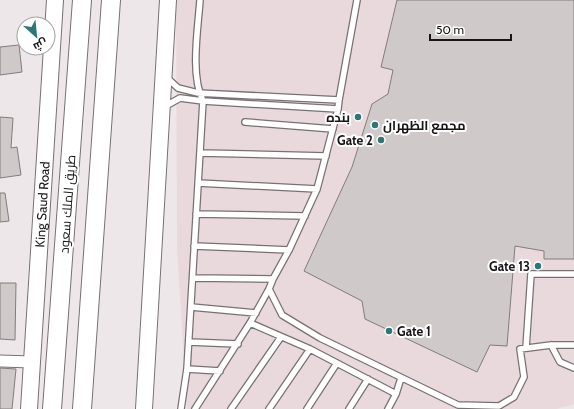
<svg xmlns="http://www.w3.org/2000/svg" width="574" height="409" viewBox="0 0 574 409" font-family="Cabin,Cairo,sans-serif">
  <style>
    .built { fill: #e9d9dd }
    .building { fill: #d0c9ca; stroke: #827c7d }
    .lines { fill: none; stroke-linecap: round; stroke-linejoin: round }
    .lane-casing { stroke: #787173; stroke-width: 8 }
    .street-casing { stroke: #787173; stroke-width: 13 }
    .secondary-casing { stroke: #787173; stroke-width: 18 }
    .primary-casing { stroke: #787173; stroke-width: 20 }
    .lane { stroke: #fff; stroke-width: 5.5 }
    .street { stroke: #fff; stroke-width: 11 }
    .secondary { stroke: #fff; stroke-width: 16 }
    .primary { stroke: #fff; stroke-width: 18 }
    .poi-dot { fill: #2e7776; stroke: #fff; stroke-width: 1.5 }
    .labels { text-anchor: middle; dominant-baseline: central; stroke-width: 4; stroke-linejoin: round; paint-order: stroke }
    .poi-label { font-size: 13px; font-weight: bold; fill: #171515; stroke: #fff; text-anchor: end }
    .street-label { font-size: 13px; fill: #171515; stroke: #fff }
  </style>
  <rect width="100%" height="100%" fill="#eee7e9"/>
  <!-- built -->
  <path class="built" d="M176 0H574V404L557 409H187L177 249Z"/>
  <!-- building -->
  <path class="building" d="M397 0H574V259H544V251L515 246 507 346 490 345 477 372 365 319 362 301 304 271 352 167 372 104 388 94 393 70 381 67Z
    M19 45 22 72 0 75V47Z
    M0 117 13 118 11 148 17 147 21 175 0 178Z
    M0 193H5L9 221 0 222Z
    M0 283H16L15 340 0 339Z
    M0 368 16 369 12 409H0Z"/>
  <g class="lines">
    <defs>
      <path id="lane" d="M166 77 178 88 198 93 339 100
        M164 107 180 98 203 101 338 109
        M245 122 333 129
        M200 153 326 156
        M198 183 317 189
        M196 214 305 216
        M194 246 289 250
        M193 278 273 279
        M269 289 282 315 320 338 458 405 499 406 514 397 524 377 520 349 551 345H574
        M191 307 256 313
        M250 323 310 349 396 394 388 409
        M189 342 238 344
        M551 345 560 362 574 368
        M526 348 531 274H574
        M187 369 220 371
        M396 394 401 378
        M181 409 187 369 203 101C190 75 198 29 200 0
        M195 409 250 323 269 289 273 279 289 250 317 189 338 109 339 100 357 0
        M231 409 281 337
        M269 409 310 349
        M307 409 337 363
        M349 409 368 379"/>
      <path id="street" d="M0 361 32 362"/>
      <g id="secondary">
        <path id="s1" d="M29 409 55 0"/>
        <path d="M144 409 168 0"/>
      </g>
      <path id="primary" d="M52 409 82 0
        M82 409 111 0"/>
    </defs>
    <!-- lane casing -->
    <use href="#lane" class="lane-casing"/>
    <!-- street casing -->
    <use href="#street" class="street-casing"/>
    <!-- secondary casing -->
    <use href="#secondary" class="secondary-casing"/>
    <!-- primary casing -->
    <use href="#primary" class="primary-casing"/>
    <!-- lane -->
    <use href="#lane" class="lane"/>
    <!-- street -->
    <use href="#street" class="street"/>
    <!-- secondary -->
    <use href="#secondary" class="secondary"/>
    <!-- primary -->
    <use href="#primary" class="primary"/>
  </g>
  <!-- markers -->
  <g class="poi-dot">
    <circle cx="358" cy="117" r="4"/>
    <circle cx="375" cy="125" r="4"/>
    <circle cx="381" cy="140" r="4"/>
    <circle cx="538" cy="266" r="4"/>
    <circle cx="389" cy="331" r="4"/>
  </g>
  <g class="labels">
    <!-- poi labels -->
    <g class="poi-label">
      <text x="350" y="117">بنده</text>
      <text x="383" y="125" text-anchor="start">مجمع الظهران</text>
      <text x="373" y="140">Gate 2</text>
      <text x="530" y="266">Gate 13</text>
      <text x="397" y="331" text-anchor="start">Gate 1</text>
    </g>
    <!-- street labels -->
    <g class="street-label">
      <text stroke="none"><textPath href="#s1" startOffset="205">King Saud Road</textPath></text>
      <text transform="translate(67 204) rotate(-86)">طريق الملك سعود</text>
    </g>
  </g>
  <!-- north arrow -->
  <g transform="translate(36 36) rotate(153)"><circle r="19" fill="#ffffff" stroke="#a2a1a1"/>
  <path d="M0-3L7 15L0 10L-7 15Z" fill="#2e7776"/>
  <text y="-6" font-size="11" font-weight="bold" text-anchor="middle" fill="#171515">ش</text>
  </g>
  <!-- scale -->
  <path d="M430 34v6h81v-6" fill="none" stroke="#171515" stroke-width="2"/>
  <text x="436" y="34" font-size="12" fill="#171515" stroke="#ffffff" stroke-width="3" paint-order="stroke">50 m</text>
</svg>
